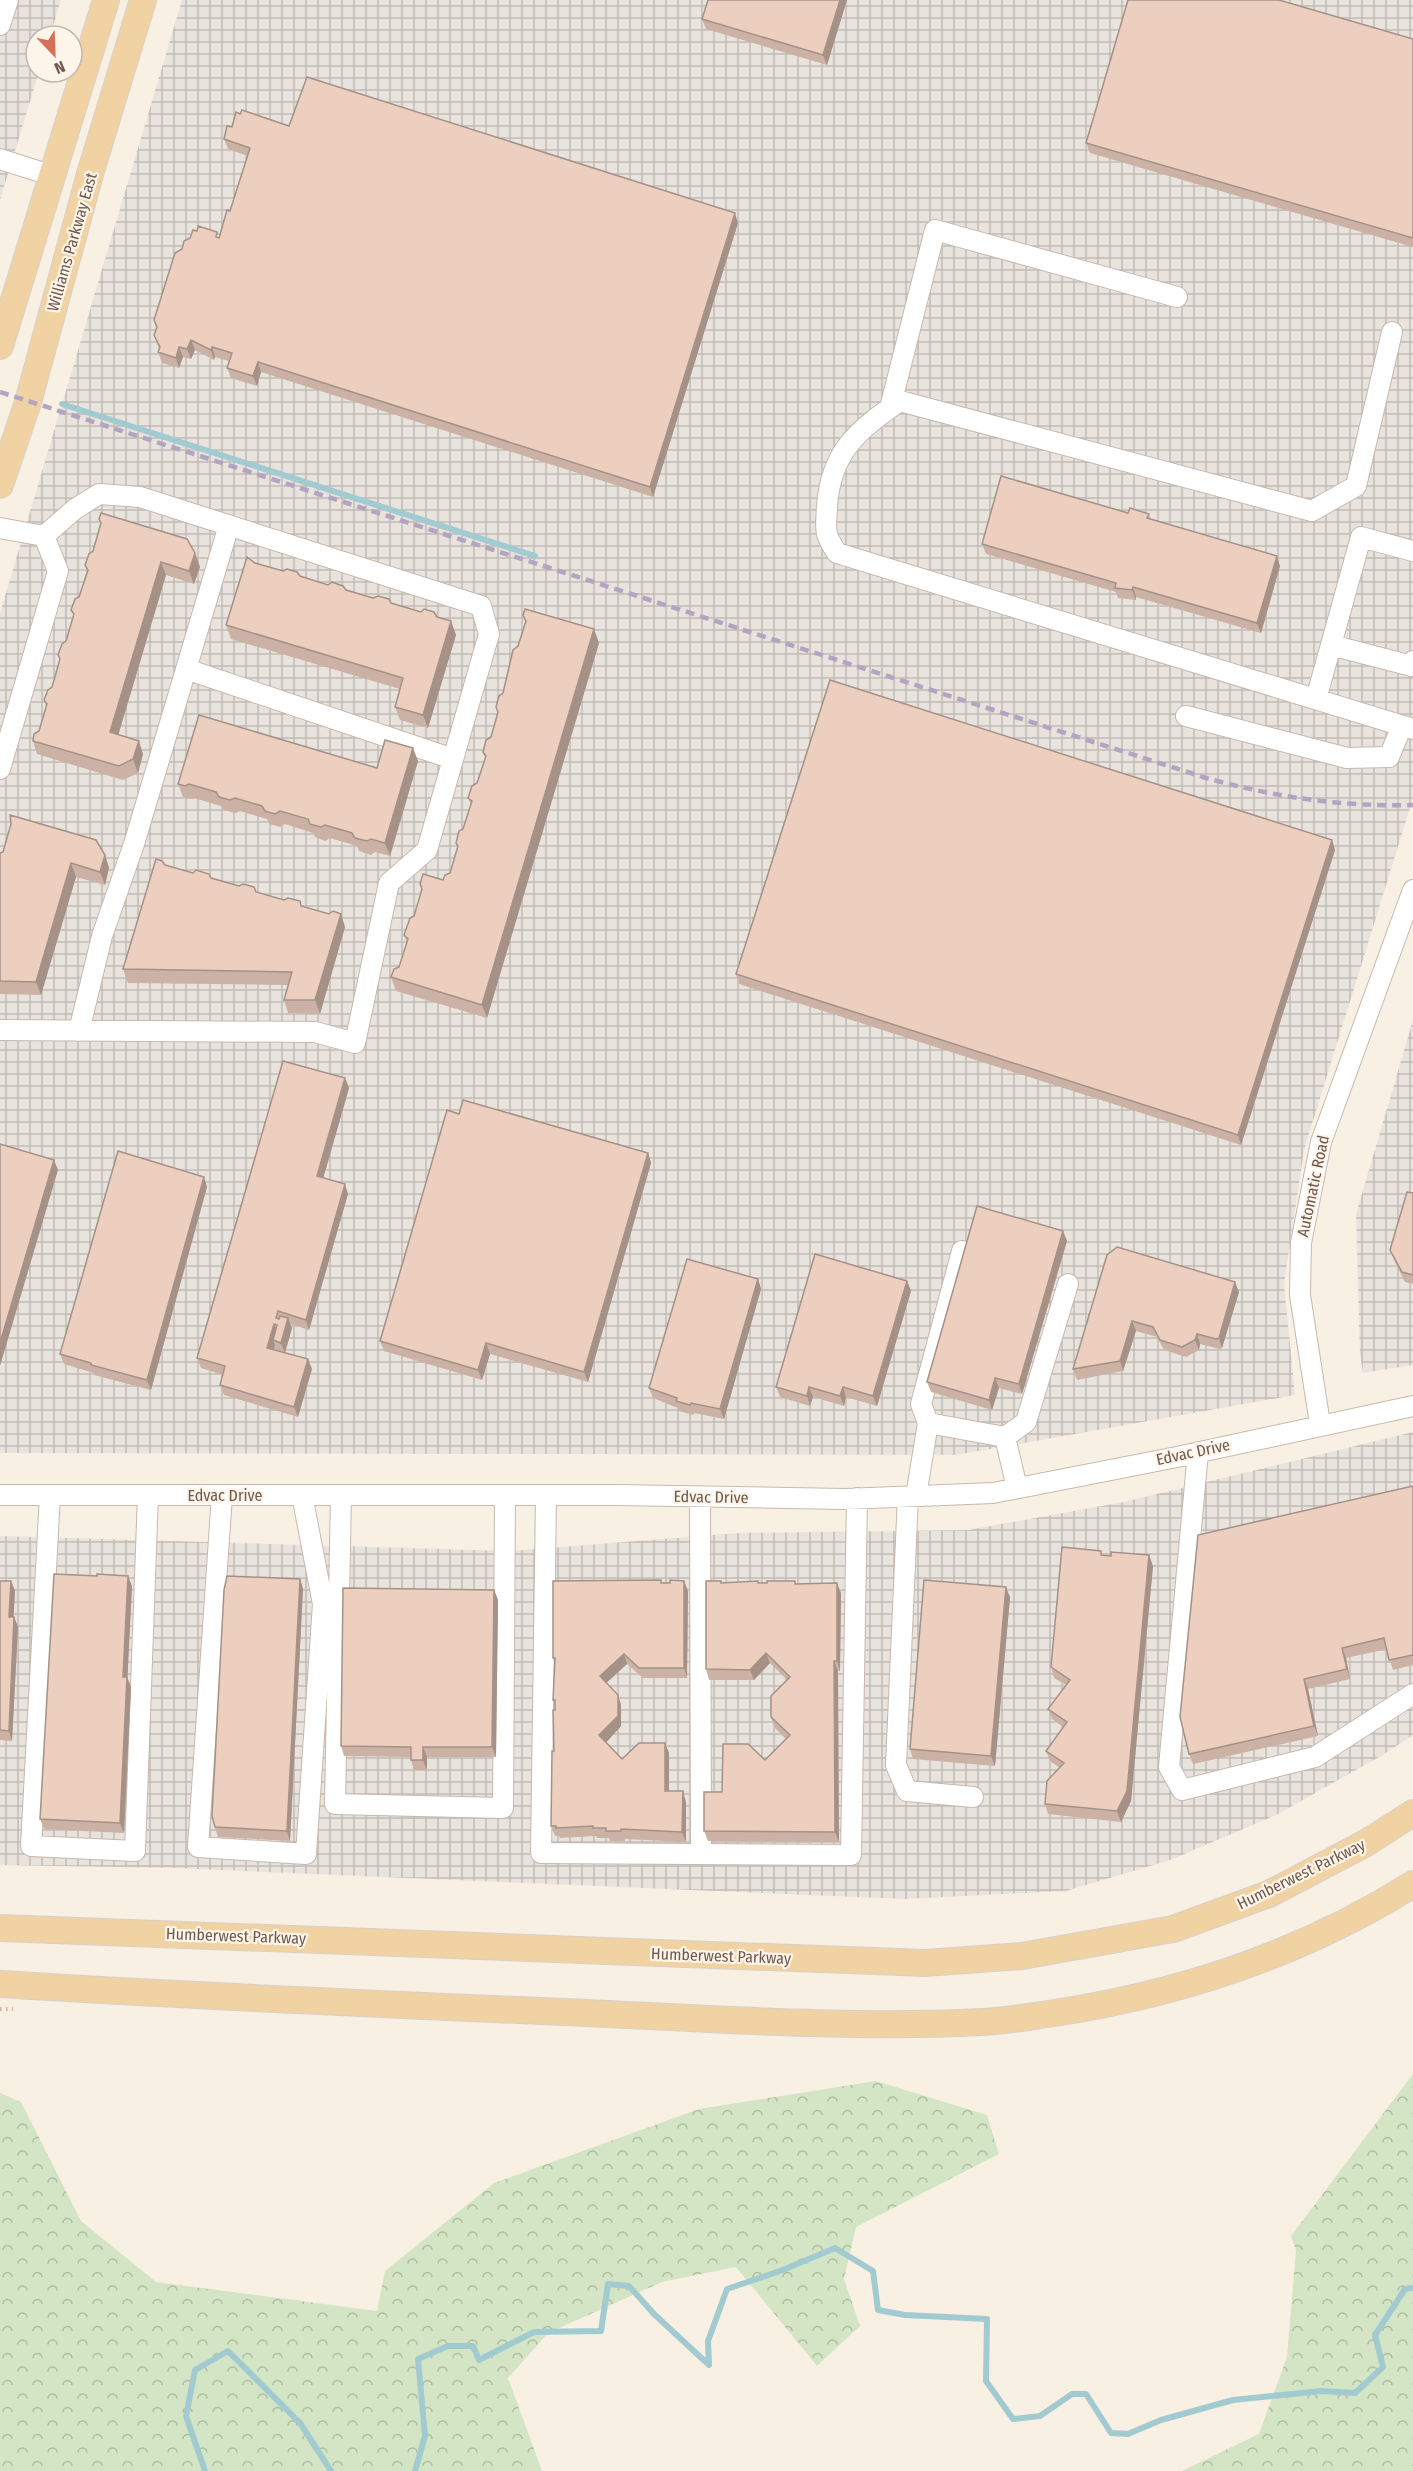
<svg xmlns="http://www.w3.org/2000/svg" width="1413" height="2471" viewBox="0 0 1413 2471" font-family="'Fira Sans Condensed',sans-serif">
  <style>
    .industrial { fill: url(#industrial-grid) }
    .forest { fill: url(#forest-crowns) }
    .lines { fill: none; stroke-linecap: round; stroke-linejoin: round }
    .stream { stroke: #a2cbd1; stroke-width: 6 }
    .minor-casing { stroke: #c9b8ac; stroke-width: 22 }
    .major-casing { stroke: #d7d0cd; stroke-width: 28 }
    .path { stroke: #d0b3a2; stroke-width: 4; stroke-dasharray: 1.5 4.5; stroke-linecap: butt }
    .minor { stroke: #fff; stroke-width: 20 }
    .major { stroke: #f1d2a3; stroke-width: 26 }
    .rail { stroke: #b3a4c1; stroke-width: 4.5; stroke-dasharray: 9 6; stroke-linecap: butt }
    .wall { fill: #cbb2a4 }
    .shaded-wall { fill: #a59186 }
    .building { fill: #eccfbf; stroke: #a59186; stroke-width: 1.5 }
    .labels { text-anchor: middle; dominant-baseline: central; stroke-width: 4.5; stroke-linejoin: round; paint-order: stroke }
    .street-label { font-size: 16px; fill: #6f584d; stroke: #fdf5ea }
  </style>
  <defs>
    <pattern id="industrial-grid" width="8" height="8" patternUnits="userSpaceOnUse" patternTransform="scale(1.5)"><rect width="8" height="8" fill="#e9e3de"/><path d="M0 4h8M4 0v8" fill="none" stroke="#c1bbb6"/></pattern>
    <pattern id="forest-crowns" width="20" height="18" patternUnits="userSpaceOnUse" patternTransform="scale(1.5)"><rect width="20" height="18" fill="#d3e5c4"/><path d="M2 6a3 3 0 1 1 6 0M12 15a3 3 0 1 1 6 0" fill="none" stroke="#afbca1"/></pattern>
  </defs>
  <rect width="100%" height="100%" fill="#f9f0e4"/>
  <!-- industrial -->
  <path class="industrial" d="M0 0H61L50 36H36V72H39L0 200Z
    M182 0H1413V798L1304 1150 1284 1284 1295 1395 956 1455 0 1453V613Z
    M1413 1020V1365L1363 1373 1360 1355 1356 1214Z
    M1413 1432V1735L1381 1756 1276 1815 1170 1860 1066 1891 904 1899 173 1868 0 1865V1536L510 1551 739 1533 968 1530 1124 1502Z"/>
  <!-- forest -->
  <path class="forest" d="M1413 2074V2471H1182L1259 2434 1287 2357 1296 2250 1291 2236Z
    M876 2081 987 2115 999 2154 856 2227 844 2279 860 2326 817 2366 736 2267 662 2282 548 2333 508 2378 542 2471H0V2093L21 2102 81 2221 156 2282 377 2311 385 2271 494 2183 699 2109Z"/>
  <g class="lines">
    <!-- stream -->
    <path class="stream" d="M62 404 535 556
      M205 2471 186 2416 195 2370 228 2351 300 2423 331 2471
      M415 2471 425 2436 418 2359 448 2346H473L479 2360 534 2332 601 2331 608 2284 629 2286 654 2314 709 2365 708 2341 727 2289 783 2270 835 2248 873 2271 878 2310 905 2315 987 2319 986 2381 1013 2419 1040 2416 1072 2394H1086L1111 2433 1128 2434 1161 2420 1233 2400 1321 2391 1355 2393 1383 2367 1375 2335 1405 2289 1413 2288"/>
    <defs>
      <path id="minor" d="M0 25 8 0
        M0 159 53 176
        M1392 332 1356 486 1312 511 900 401C858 430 831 451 827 506 826 530 823 532 837 553L1413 729
        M890 408 935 230 1177 297
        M0 528 44 536 75 509 99 494 140 497 481 606 489 634 427 850 389 883 355 1043 315 1032 0 1030
        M1331 645 1412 666 1413 661
        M186 669 453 759
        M1316 699 1361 537 1413 551
        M1186 716 1347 758 1389 757 1402 726
        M0 769 58 571 44 536
        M79 1031 102 936 134 844 229 525
        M928 1423 921 1404 962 1251
        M1320 1424 1300 1295 1301 1243 1321 1142 1413 890
        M1005 1437 1026 1422 1068 1284
        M1198 1452 1169 1767 1182 1790 1315 1757 1413 1694
        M0 1495H617L845 1499 993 1493 1177 1457 1413 1406
        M50 1495 31 1846 135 1851 148 1495
        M222 1495 198 1847 306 1854 323 1604 302 1495
        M341 1495 335 1804 503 1808 505 1495
        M546 1495 541 1853 851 1855 857 1498
        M908 1496 896 1765 907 1791 973 1797
        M916 1496 928 1423 1005 1437 1017 1488
        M700 1497 701 1854"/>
      <path id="major" d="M0 346 106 0
        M0 485 28 402 90 174 143 0
        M0 1928 925 1963 1022 1956 1173 1929 1269 1894 1366 1843 1413 1813
        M0 1984C188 1996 376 2004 564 2012 703 2018 844 2029 983 2022 1005 2021 1027 2017 1048 2014 1177 1995 1302 1954 1413 1884"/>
    </defs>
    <!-- minor casing -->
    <use href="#minor" class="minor-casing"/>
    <!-- major casing -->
    <use href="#major" class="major-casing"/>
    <!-- path -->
    <path class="path" d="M0 2009H13"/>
    <!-- minor -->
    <use href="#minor" class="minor"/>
    <!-- major -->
    <use href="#major" class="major"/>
    <!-- rail -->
    <path class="rail" d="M0 392 1206 778C1276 797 1340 807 1413 805"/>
  </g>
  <!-- wall -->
  <path class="wall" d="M708 0H847L827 65 706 29 702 19Z
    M1413 39V247L1090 153 1086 143Z
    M289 126 738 223 653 497 261 372 257 386 231 378 227 368 229 361 215 357 214 360 195 350 191 359 183 357 179 368 162 363 158 352 159 349 154 335 156 328 154 320 219 237 230 211 248 156 228 149 224 139 232 127Z
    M1128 513 1149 514 1151 520 1280 566 1261 633 1136 597V600L1118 598 1116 592 986 554 982 544Z
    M195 553 200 567 194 584 166 575 118 735 143 754 138 773 123 780 37 754 33 741 39 731 46 706 44 700 52 687 60 660 58 655 66 641 74 616 71 610 79 597 87 570 85 565Z
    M255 563 437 617 456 635 428 728 400 720 395 707 400 689 231 639 226 625Z
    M523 615 599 643 487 1018 396 991 391 977 399 967 407 942 404 935 414 916 450 873 458 848 456 843 463 829 471 805 468 798 477 783 485 758 483 752 491 737 498 713 496 707 503 693 525 622Z
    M418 761 390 856 375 852 371 855 359 851 357 846 330 838 325 841 315 837 313 833 285 824 280 827 270 824 267 819 240 811 235 813 224 810 221 806 194 798 190 799 183 797 178 784 377 768Z
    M1332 840 1335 850 1241 1145 739 984 736 974Z
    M0 853 105 855 109 868 105 885 76 877 41 995 0 994Z
    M165 865 301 906 345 927 320 1014 288 1013 284 1000 288 985 128 983 123 969Z
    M345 1078 349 1088 323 1178 348 1194 309 1330 290 1324 292 1328 285 1352 312 1369 298 1417 224 1395 220 1385 223 1375 201 1368 197 1358Z
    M648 1153 651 1163 588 1382 490 1354 482 1380 384 1351 380 1341Z
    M204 1177 207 1187 151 1390 94 1375V1373L64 1364 60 1354Z
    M1413 1193V1284L1405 1282 1394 1260 1390 1250Z
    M1063 1231 1067 1241 1022 1394 999 1388 992 1410 931 1392 927 1382Z
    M1107 1255 1239 1292 1222 1348 1220 1349 1200 1344 1199 1350 1186 1357 1164 1350 1157 1337 1136 1331 1123 1371 1077 1380 1073 1369Z
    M758 1279 761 1289 724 1419 694 1413V1415L679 1411 678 1408 653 1398 649 1388Z
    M907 1281 911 1291 877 1406 846 1397 844 1406 813 1397 810 1406 780 1397 776 1387Z
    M1413 1486V1665L1393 1670 1387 1649 1346 1658 1350 1679 1308 1689 1318 1736 1193 1764 1189 1754Z
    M1103 1556 1153 1566 1131 1801 1121 1822 1048 1814 1045 1804 1060 1768 1050 1761 1046 1751 1063 1727 1052 1719 1048 1709 1066 1685 1054 1678 1051 1667Z
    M97 1576 132 1586 127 1677 131 1687 124 1833 44 1829 40 1819Z
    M300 1579 303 1589 290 1841 218 1837 215 1827Z
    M661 1580 662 1583 684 1581 688 1591 687 1678H643L627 1664 606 1683 618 1695 621 1705V1726L606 1742 622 1759 665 1743 669 1753V1791L686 1802V1842L625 1839V1841H610L609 1838H597L596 1836 560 1838 559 1836H555L551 1826 555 1706 553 1700 555 1664 553 1658Z
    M0 1581H11L15 1591 13 1617H14L18 1627 12 1741 0 1740Z
    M721 1581 722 1583 796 1584 841 1593 840 1671H838L839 1842 708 1841 704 1831 722 1792 765 1760 786 1739 775 1728 771 1717 787 1680 770 1663 754 1680H709L706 1669Z
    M494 1590 498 1600 496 1757H427V1770H414L411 1760V1757L344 1756 341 1746Z
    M1010 1597 995 1766 913 1759 910 1749Z"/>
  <!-- shaded-wall -->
  <path class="shaded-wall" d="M840 0H847L827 65 823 55Z
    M735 213 738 223 653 497 650 487Z
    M191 340 195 350 191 359 187 349Z
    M179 347 183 357 179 368 176 358Z
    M212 347 215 357 214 360 211 350Z
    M258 362 261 372 257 386 253 376Z
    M195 553 200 567 194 584 189 571Z
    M1277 556 1280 566 1261 633 1257 623Z
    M161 562 166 575 115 746 110 732Z
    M1133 587 1136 597V600L1132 590Z
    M451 621 456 635 428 728 423 715Z
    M594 629 599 643 487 1018 482 1005Z
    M139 741 143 754 138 773 133 759Z
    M413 748 418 761 390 856 385 843Z
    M1332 840 1335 850 1241 1145 1238 1135Z
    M105 855 109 868 105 885 100 872Z
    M71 863 76 877 41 995 36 982Z
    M341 914 345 927 320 1014 315 1000Z
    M345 1078 349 1088 321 1186 317 1176Z
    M648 1153 651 1163 588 1382 584 1372Z
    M54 1160 58 1170 0 1366V1343Z
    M204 1177 207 1187 151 1390 147 1380Z
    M345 1184 348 1194 309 1330 306 1320Z
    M1063 1231 1067 1241 1022 1394 1019 1384Z
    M758 1279 761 1289 724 1419 720 1409Z
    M907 1281 911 1291 877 1406 873 1396Z
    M1235 1282 1239 1292 1222 1348 1219 1338Z
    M288 1318 292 1328 285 1353 281 1343Z
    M1132 1321 1136 1331 1123 1371 1120 1361Z
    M274 1324 278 1334 273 1340 275 1345 271 1358 267 1348Z
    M1197 1334 1200 1344 1199 1350 1195 1340Z
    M486 1343 490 1354 482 1380 478 1370Z
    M308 1359 312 1369 298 1417 294 1407Z
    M995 1378 999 1388 992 1410 989 1400Z
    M809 1387 813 1397 810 1406 807 1396Z
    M843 1387 846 1397 844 1406 840 1396Z
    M1149 1555 1153 1566 1131 1801 1121 1822 1117 1811Z
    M128 1576 132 1586 127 1687 123 1677Z
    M300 1579 303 1589 290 1841 287 1831Z
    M11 1581 15 1591 13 1627 9 1617Z
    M684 1581 688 1591 687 1678 684 1668Z
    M837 1583 841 1593 840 1671 837 1661Z
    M1006 1587 1010 1597 995 1766 991 1756Z
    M494 1590 498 1600 496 1757 492 1747Z
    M14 1617 18 1627 12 1741 9 1731Z
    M1342 1648 1346 1658 1350 1679 1347 1669Z
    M766 1653 770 1663 754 1680 750 1670Z
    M624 1654 627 1664 603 1686 600 1676Z
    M834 1661 838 1671 839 1842 835 1832Z
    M127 1677 131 1687 124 1833 120 1823Z
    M1304 1679 1308 1689 1318 1736 1314 1726Z
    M618 1695 621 1705V1726L603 1746 599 1735Z
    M665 1743 669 1753V1801L665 1791Z
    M423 1747 427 1757V1770L423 1760Z
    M683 1791 686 1802V1842L682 1832Z"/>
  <!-- building -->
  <path class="building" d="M708 0H840L823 55 702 19Z
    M1128 0H1279L1413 39V238L1086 143Z
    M307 77 735 213 650 487 258 362 253 376 227 368 232 353 212 347 211 350 191 340 187 349 179 347 176 358 158 352 160 347 154 335 157 327 154 320 175 253 182 249 184 241 190 238 193 230 197 231 198 226 217 232 216 237 219 238 227 210 230 211 250 148 224 139 227 126 232 127 236 112 240 114 242 110 289 126Z
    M1001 476 1128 513 1130 508 1149 514 1147 518 1277 556 1257 623 1133 587 1132 590 1115 588 1116 583 982 544Z
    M101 513 187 539 195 553 189 571 161 562 110 732 139 741 133 759 119 766 33 741 34 734 39 731 47 704 44 700 48 690 52 687 60 659 58 655 62 644 66 641 74 614 71 610 75 599 79 597 88 570 85 565 89 554 93 551 101 523 99 519Z
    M247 557 255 563 283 571 287 569 297 572 300 576 328 585 332 582 343 586 346 590 373 598 378 596 389 599 391 603 421 612 424 609 434 612 437 617 451 621 423 715 395 707 403 678 226 625Z
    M525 609 594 629 482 1005 391 977 394 969 399 967 408 939 404 935 410 918 414 916 422 889 420 884 423 874 443 880 445 875 450 873 458 846 456 843 459 831 463 829 472 801 468 798 472 786 477 783 486 756 483 752 486 740 491 737 498 712 496 707 499 696 503 693 513 650 518 646 526 621 523 615Z
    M830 680 1332 840 1238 1135 736 974Z
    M199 715 377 768 385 740 413 748 385 843 371 839 367 841 355 838 352 833 325 825 321 827 310 824 308 819 280 811 275 814 265 811 262 806 235 798 230 800 219 797 216 792 189 784 185 786 178 784Z
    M10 815 96 840 105 855 100 872 71 863 36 982 0 981V853L3 852 11 824Z
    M156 859 162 861 165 865 193 873 196 870 209 874 211 878 239 886 243 884 254 887 256 892 284 900 288 898 300 901 301 906 329 914 333 911 341 914 315 1000H284L292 972 123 969Z
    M283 1061 345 1078 317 1176 345 1184 306 1320 278 1311 276 1318 279 1319 280 1316 288 1318 281 1343 273 1340 277 1325 274 1324 267 1348 308 1359 294 1407 220 1385 225 1366 197 1358Z
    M463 1100 648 1153 584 1372 486 1343 478 1370 380 1341 447 1110 459 1114Z
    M0 1144 54 1160 0 1343Z
    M118 1151 204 1177 147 1380 91 1365V1363L60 1354Z
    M1407 1192 1413 1193V1275L1402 1272 1390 1250Z
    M977 1206 1063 1231 1019 1384 995 1378 989 1400 927 1382Z
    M1117 1247 1235 1282 1219 1338 1216 1339 1197 1334 1195 1340 1182 1347 1160 1340 1153 1327 1132 1321 1120 1361 1073 1369 1107 1255Z
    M815 1254 907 1281 873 1396 843 1387 840 1396 809 1387 807 1396 776 1387Z
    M687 1259 758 1279 720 1409 691 1403 690 1405 676 1401 677 1398 649 1388Z
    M1413 1486V1655L1389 1660 1384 1638 1342 1648 1347 1669 1304 1679 1314 1726 1189 1754 1180 1717 1198 1535Z
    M1062 1547 1101 1551V1555L1111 1556V1552L1149 1555 1127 1791 1117 1811 1045 1804 1047 1781 1064 1763 1046 1751 1067 1722 1048 1709 1070 1680 1051 1667Z
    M54 1574 97 1576V1574L128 1576 123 1677H127L120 1823 40 1819Z
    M227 1576 300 1579 287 1831 215 1827 212 1816 224 1590Z
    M661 1580V1583H670V1580L684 1581V1668H639L624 1654 600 1676 618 1695V1716L599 1735 622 1759 639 1743H665V1791H683L682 1832 621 1829V1831H606V1828H593V1826L556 1828V1826H551L552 1751H554L553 1710H555V1700H553L555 1658H553V1581Z
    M924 1580 1006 1587 991 1756 910 1749Z
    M0 1581H11L9 1617H14L9 1731 0 1730Z
    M706 1581H721V1583L758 1581V1583H767V1581H795V1584L837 1583V1661H834L835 1832 704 1831V1792H722L723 1744H748L765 1760 790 1735 771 1717V1696L790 1677 766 1653 750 1670 706 1669Z
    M343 1588 494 1590 492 1747H423V1760H411V1747L341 1746Z"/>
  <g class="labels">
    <!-- street labels -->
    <g class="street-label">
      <text transform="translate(72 242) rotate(-74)">Williams Parkway East</text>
      <text transform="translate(1313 1186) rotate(-78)">Automatic Road</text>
      <text transform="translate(1193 1452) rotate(-12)">Edvac Drive</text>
      <text x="225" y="1495">Edvac Drive</text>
      <text transform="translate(711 1497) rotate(1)">Edvac Drive</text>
      <text transform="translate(1301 1874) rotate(-26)">Humberwest Parkway</text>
      <text transform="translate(236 1936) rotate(2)">Humberwest Parkway</text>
      <text transform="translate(721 1956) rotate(2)">Humberwest Parkway</text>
    </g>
  </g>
  <!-- north arrow -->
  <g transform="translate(54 54) rotate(157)"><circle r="28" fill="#fdf5ea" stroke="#c4b6ab" stroke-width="1.5"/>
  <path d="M0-4.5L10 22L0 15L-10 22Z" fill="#d66f56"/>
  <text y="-9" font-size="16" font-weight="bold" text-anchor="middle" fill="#6f584d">N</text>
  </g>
</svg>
